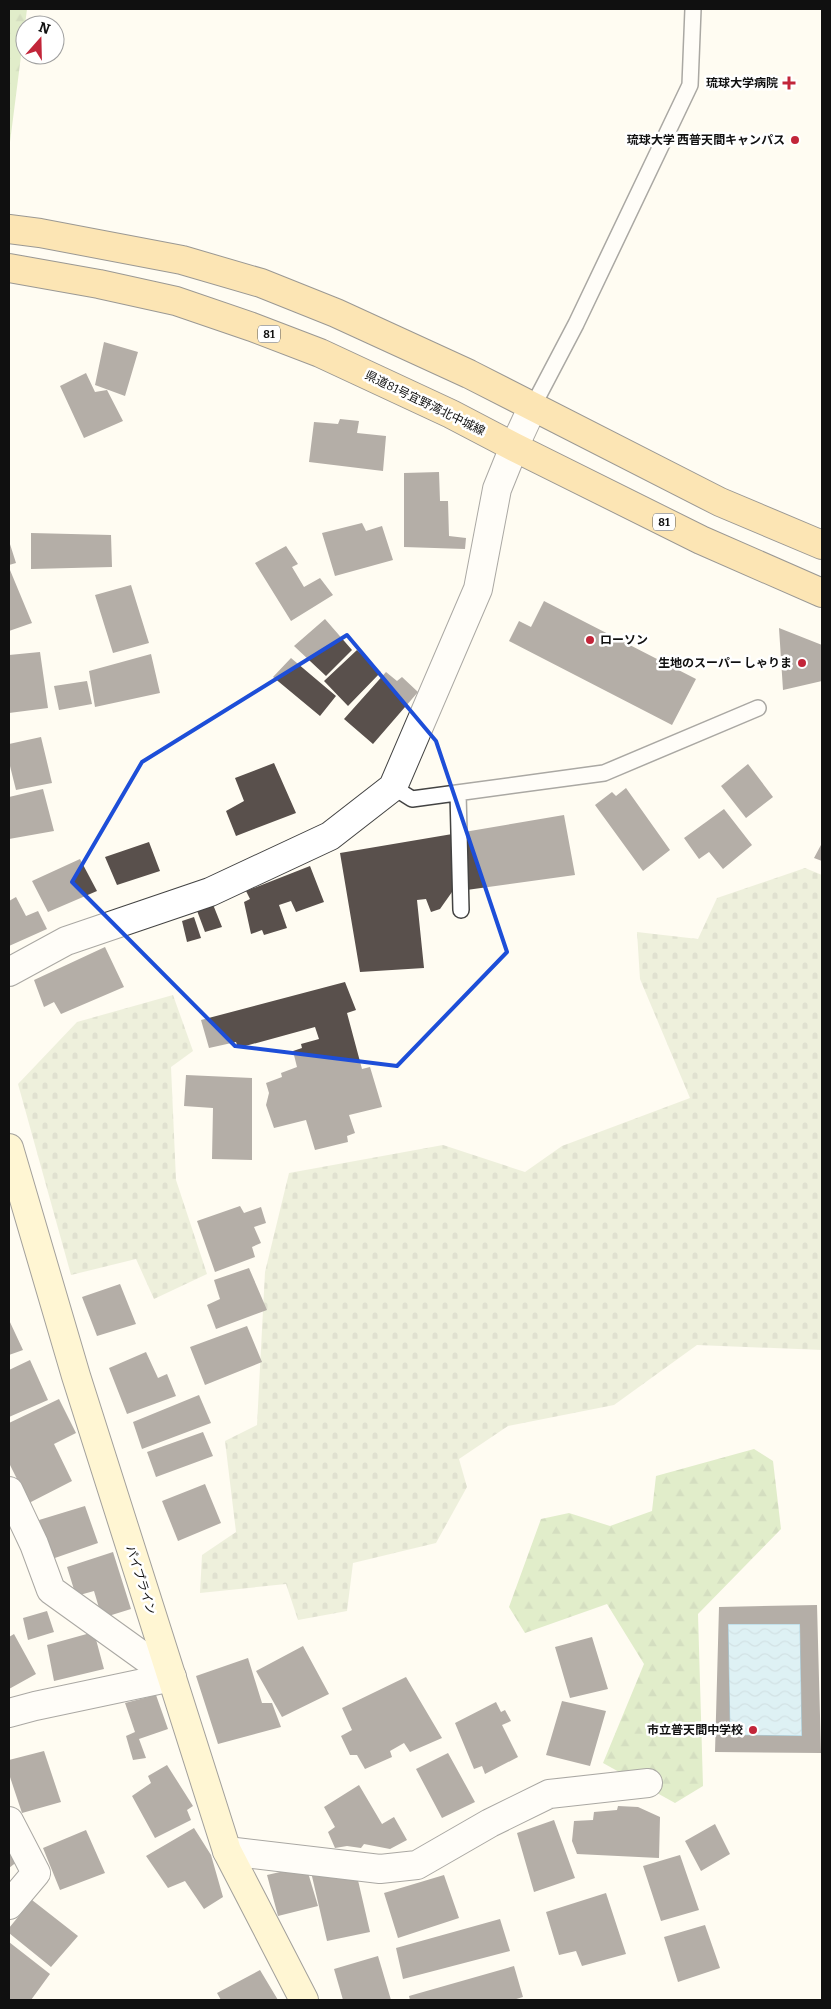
<svg xmlns="http://www.w3.org/2000/svg" width="831" height="2009" viewBox="0 0 831 2009" font-family="Bitter,'Noto Sans JP',serif">
  <style>
    .forest { fill: url(#forest-firs) }
    .cemetery { fill: url(#cemetery-stones) }
    .water { fill: url(#water-waves); stroke: #3da0cf }
    .building { fill: #59504c; fill-rule: evenodd }
    .lines { fill: none; stroke-linecap: round; stroke-linejoin: round }
    .lane-casing { stroke: #434343; stroke-width: 18 }
    .street-casing { stroke: #434343; stroke-width: 30 }
    .secondary-casing { stroke: #323232; stroke-width: 30 }
    .primary-casing { stroke: #212121; stroke-width: 30 }
    .lane { stroke: #fff; stroke-width: 15 }
    .street { stroke: #fff; stroke-width: 28 }
    .secondary { stroke: #ffefad; stroke-width: 28 }
    .primary { stroke: #f9ca68; stroke-width: 28 }
    .marked { fill: none; stroke: #1d4ed8; stroke-width: 4; stroke-linejoin: round }
    .poi-dot { fill: #c22539; stroke: #fff; stroke-width: 2 }
    .labels { text-anchor: middle; dominant-baseline: central; stroke-width: 5; stroke-linejoin: round; paint-order: stroke }
    .shield { fill: #fff; stroke: #585858; stroke-width: 1 }
    .shield-label { font-size: 11px; font-weight: bold; fill: #101010 }
    .poi-label { font-size: 12px; font-weight: bold; fill: #101010; stroke: #fff; text-anchor: end }
    .street-label { font-size: 12px; fill: #101010; stroke: #fff }
  </style>
  <defs>
    <pattern id="forest-firs" width="22" height="20" patternUnits="userSpaceOnUse" patternTransform="scale(1.25)"><rect width="22" height="20" fill="#bddb9a"/><path d="M5 1l3.5 6h-7zM16 11l3.5 6h-7z" fill="#a1bb84"/></pattern>
    <pattern id="cemetery-stones" width="16" height="16" patternUnits="userSpaceOnUse" patternTransform="scale(1.25)"><rect width="16" height="16" fill="#dae2c2"/><path d="M2 7V4a2 2 0 0 1 4 0v3zM10 15v-3a2 2 0 0 1 4 0v3z" fill="#bac1a6"/></pattern>
    <pattern id="water-waves" width="16" height="10" patternUnits="userSpaceOnUse" patternTransform="scale(1.25)"><rect width="16" height="10" fill="#b7e4f7"/><path d="M0 5q4-4 8 0t8 0" fill="none" stroke="#9cc3d3"/></pattern>
  </defs>
  <rect width="100%" height="100%" fill="#fffcf2"/>
  <!-- forest -->
  <path class="forest" d="M9 9H27L9 150Z
    M754 1449 773 1461 781 1529 698 1614 703 1786 675 1803 603 1763 644 1664 607 1604 525 1633 509 1607 541 1519 569 1513 610 1526 652 1511 656 1476Z"/>
  <!-- cemetery -->
  <path class="cemetery" d="M805 868 822 875V1350L697 1345 614 1405 508 1426 459 1459 467 1487 436 1543 353 1563 347 1611 298 1620 286 1584 200 1593 202 1555 236 1532 225 1441 257 1425 265 1272 289 1173 443 1145 525 1172 562 1146 690 1098 640 979 637 932 698 939 717 898Z
    M173 995 193 1051 171 1067 176 1180 207 1274 154 1299 136 1259 71 1275 18 1084 77 1022Z"/>
  <!-- water -->
  <path class="water" d="M728 1624H800L802 1736 730 1735Z"/>
  <!-- building -->
  <path class="building" d="M104 342 138 352 125 396 95 385Z
    M86 373 95 392 107 390 123 421 84 438 60 386Z
    M340 419 359 421 357 433 386 436 383 471 309 462 314 422 338 424Z
    M439 472 440 501H448L449 536 466 538 465 549 404 547V473Z
    M362 523 366 531 382 526 393 560 335 576 322 533Z
    M31 533 111 535 112 567 31 569Z
    M9 541 16 563 9 565Z
    M286 546 298 564 292 567 304 587 320 578 333 595 291 621 255 563Z
    M9 570H10L32 623 9 631Z
    M131 585 149 643 113 653 95 595Z
    M544 601 696 679 672 725 509 641 519 621 531 627Z
    M325 619 352 650 326 676 294 646Z
    M779 628 822 645V681L783 690Z
    M357 650 381 672 348 706 324 681Z
    M40 652 48 708 9 713V655Z
    M151 654 160 693 95 707 89 671Z
    M291 658 336 696 320 716 273 677Z
    M386 672 397 681 402 677 418 692 373 744 344 719Z
    M87 681 92 704 59 710 54 686Z
    M41 737 52 783 16 790 9 762V744Z
    M274 763 296 813 236 836 226 811 244 801 235 778Z
    M748 764 773 797 746 818 721 786Z
    M626 788 670 850 643 871 595 805 612 792 616 796Z
    M43 789 54 831 9 839V797Z
    M724 809 752 845 723 869 709 852 699 859 684 838Z
    M564 815 575 875 452 892 440 909 431 912 426 899 417 900 424 968 360 972 340 853Z
    M149 842 160 871 117 885 105 857Z
    M822 843V861L814 858Z
    M80 859 97 891 48 912 32 881Z
    M310 866 324 902 296 912 291 901 279 905 287 928 264 935 262 930 251 934 244 902 250 899 246 891Z
    M16 897 26 916 38 911 47 929 9 946V901Z
    M212 902 222 927 205 932 196 908Z
    M194 917 201 938 187 942 182 921Z
    M105 947 124 987 61 1014 54 1002 44 1007 34 980Z
    M345 982 356 1010 347 1013 362 1069 370 1067 382 1107 349 1115 355 1133 347 1136 348 1142 315 1150 306 1120 274 1128 266 1105 269 1093 266 1083 282 1077 281 1073 297 1067 293 1051 302 1048 301 1044 319 1039 315 1027 238 1048 236 1042 209 1048 201 1020Z
    M186 1075 252 1078V1160L212 1159 213 1108 184 1106Z
    M240 1206 244 1213 261 1207 266 1223 254 1227 261 1243 252 1247 255 1257 215 1272 197 1221Z
    M249 1268 267 1310 216 1329 207 1305 220 1299 214 1280Z
    M120 1284 136 1324 97 1336 82 1297Z
    M9 1320 23 1350 9 1355Z
    M247 1326 262 1362 205 1385 190 1347Z
    M146 1352 158 1378 167 1374 176 1396 127 1414 109 1368Z
    M30 1360 48 1400 9 1417V1370Z
    M199 1395 211 1423 142 1449 133 1422Z
    M59 1399 76 1433 54 1444 72 1481 29 1503 9 1463V1423Z
    M203 1432 213 1456 156 1477 147 1452Z
    M205 1484 221 1523 178 1541 162 1501Z
    M85 1506 98 1543 52 1559 39 1520Z
    M113 1552 131 1609 102 1618 94 1591 76 1596 67 1567Z
    M817 1605 821 1753 715 1752 719 1607ZM728 1624H800L802 1736 730 1735Z
    M47 1611 54 1632 28 1640 23 1618Z
    M94 1632 104 1669 54 1681 47 1645Z
    M14 1634 36 1674 9 1689V1637Z
    M592 1637 608 1689 570 1698 555 1647Z
    M303 1646 329 1694 282 1717 256 1671Z
    M248 1658 262 1703H272L281 1727 218 1744 196 1676Z
    M406 1677 442 1738 410 1752 404 1743 390 1751 392 1757 365 1769 357 1755H350L341 1736 352 1730 342 1708Z
    M156 1695 168 1729 139 1739 146 1758 133 1760 126 1736 135 1732 125 1703Z
    M562 1701 606 1711 590 1766 546 1755Z
    M496 1702 501 1712 505 1710 511 1721 502 1725 518 1757 485 1774 482 1766 474 1769 455 1723Z
    M44 1751 61 1802 22 1813 9 1774V1760Z
    M448 1753 475 1802 442 1818 416 1769Z
    M167 1765 193 1806 187 1810 191 1820 155 1838 132 1796 151 1783 148 1776Z
    M359 1785 382 1824 394 1817 407 1840 390 1849 364 1844 361 1848 347 1846 335 1848 328 1832 335 1827 324 1807Z
    M618 1806 638 1807 660 1817 659 1858 577 1854 572 1841 574 1821 593 1820 594 1812 617 1810Z
    M554 1820 575 1878 534 1892 517 1833Z
    M715 1824 730 1854 701 1871 685 1841Z
    M194 1828 211 1855 223 1897 204 1909 185 1881 168 1888 146 1856Z
    M86 1830 105 1873 60 1890 43 1848Z
    M9 1849 18 1861 9 1868Z
    M680 1855 699 1910 661 1921 643 1866Z
    M306 1866 318 1906 278 1916 267 1875Z
    M311 1872 357 1876 370 1932 327 1941Z
    M444 1875 459 1918 398 1938 384 1893Z
    M606 1893 626 1954 582 1966 576 1951 559 1955 546 1912Z
    M32 1900 78 1936 51 1967 9 1933V1928Z
    M500 1919 510 1951 403 1979 396 1948Z
    M705 1925 720 1968 678 1982 664 1937Z
    M9 1942 50 1974 31 2000H9Z
    M378 1956 391 2000H343L334 1969Z
    M514 1966 523 1997 513 2000H410L409 1996Z
    M260 1970 278 2000H221L217 1993Z"/>
  <g class="lines">
    <defs>
      <path id="lane" d="M533 406 576 324 690 85 693 9
        M393 787 412 799 604 773 758 708
        M458 793 461 910"/>
      <path id="street" d="M9 972 66 941 210 892 330 836 393 787 478 589 497 489 514 447 533 406
        M9 1491 34 1544 51 1590 172 1677
        M9 1713 35 1706 172 1677
        M9 1821 36 1873 9 1905
        M227 1851 380 1869 417 1865 490 1823 549 1794 648 1783"/>
      <path id="secondary" d="M9 1148 76 1376 227 1851 304 2000"/>
      <path id="primary" d="M9 229 40 233 182 260 261 283 336 313 469 374 720 502 822 545
        M9 268 99 284 176 301 252 327 320 353 451 414 514 447 701 540 822 593"/>
    </defs>
    <!-- lane casing -->
    <use href="#lane" class="lane-casing"/>
    <!-- street casing -->
    <use href="#street" class="street-casing"/>
    <!-- secondary casing -->
    <use href="#secondary" class="secondary-casing"/>
    <!-- primary casing -->
    <use href="#primary" class="primary-casing"/>
    <!-- lane -->
    <use href="#lane" class="lane"/>
    <!-- street -->
    <use href="#street" class="street"/>
    <!-- secondary -->
    <use href="#secondary" class="secondary"/>
    <!-- primary -->
    <use href="#primary" class="primary"/>
  </g>
  <!-- marked area -->
  <path d="M0 0H831V2009H0ZM347 635 436 741 507 952 397 1066 235 1046 72 882 142 762Z" fill="#fffcf2" fill-opacity=".55" fill-rule="evenodd"/>
  <path class="marked" d="M347 635 436 741 507 952 397 1066 235 1046 72 882 142 762Z"/>
  <!-- markers -->
  <g class="poi-dot">
    <path d="M786.5 75.5h5v5h5v5h-5v5h-5v-5h-5v-5h5z"/>
    <circle cx="795" cy="140" r="5"/>
    <circle cx="590" cy="640" r="5"/>
    <circle cx="802" cy="663" r="5"/>
    <circle cx="753" cy="1730" r="5"/>
  </g>
  <g class="labels">
    <!-- shield labels -->
    <g class="shield">
      <rect x="258" y="325.5" width="22" height="17" rx="4"/>
      <rect x="653" y="513.5" width="22" height="17" rx="4"/>
    </g>
    <g class="shield-label">
      <text x="269" y="334">81</text>
      <text x="664" y="522">81</text>
    </g>
    <!-- poi labels -->
    <g class="poi-label">
      <text x="778" y="83">琉球大学病院</text>
      <text x="785" y="140">琉球大学 西普天間キャンパス</text>
      <text x="600" y="640" text-anchor="start">ローソン</text>
      <text x="792" y="663">生地のスーパー しゃりま</text>
      <text x="743" y="1730">市立普天間中学校</text>
    </g>
    <!-- street labels -->
    <g class="street-label">
      <text transform="translate(425 403) rotate(26)">県道81号宜野湾北中城線</text>
      <text transform="translate(141 1580) rotate(72)">パイプライン</text>
    </g>
  </g>
  <!-- border -->
  <rect width="831" height="2009" fill="none" stroke="#101010" stroke-width="20"/>
  <!-- north arrow -->
  <g transform="translate(40 40) rotate(20)"><circle r="24" fill="#ffffff" stroke="#9f9f9f"/>
  <path d="M0-4L9 19L0 12L-9 19Z" fill="#c22539"/>
  <text y="-8" font-size="14" font-weight="bold" text-anchor="middle" fill="#101010">N</text>
  </g>
</svg>
